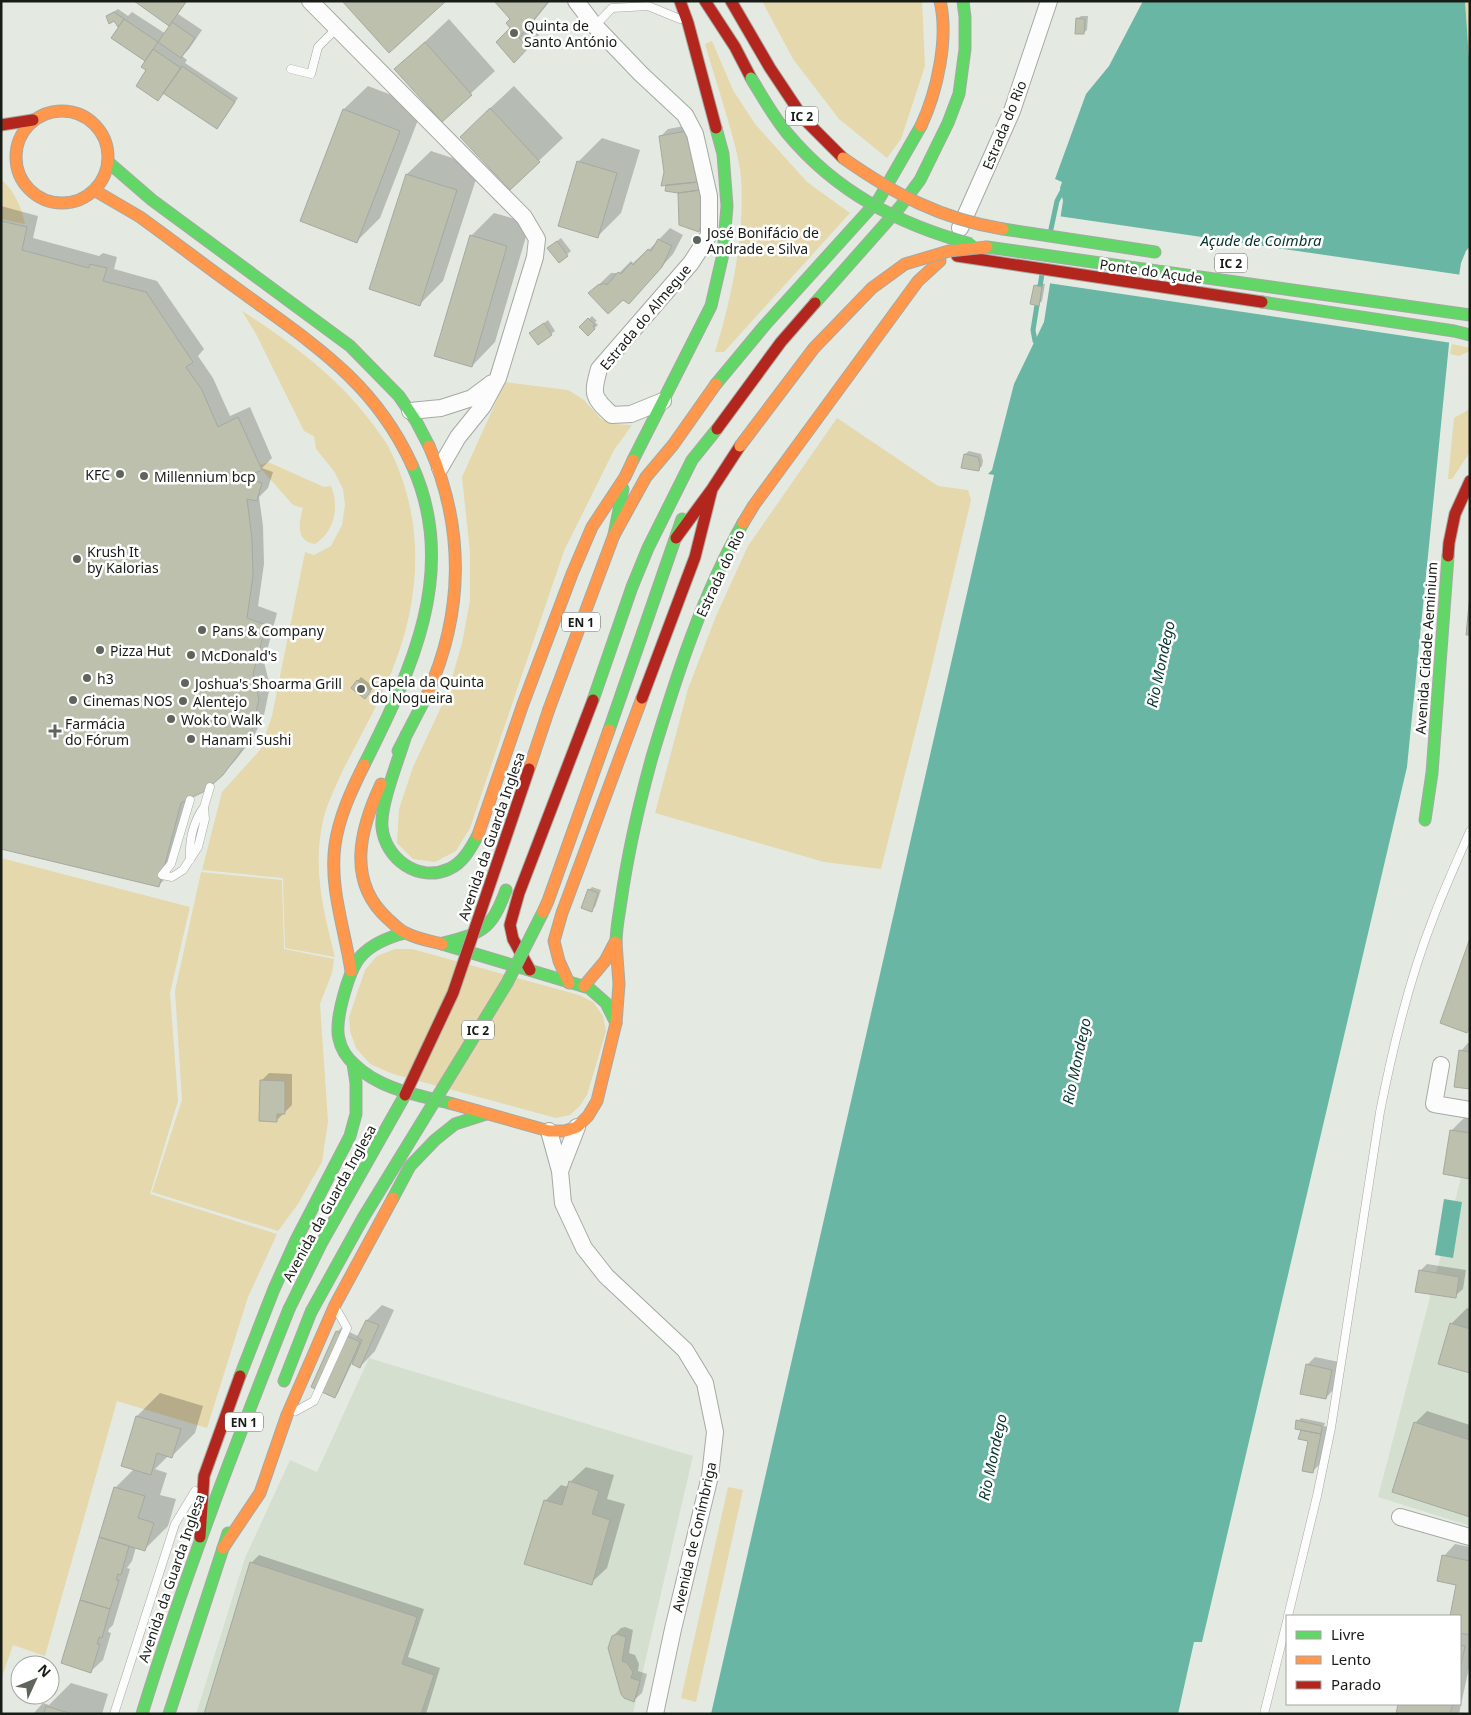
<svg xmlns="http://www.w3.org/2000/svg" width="1471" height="1715" viewBox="0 0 1471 1715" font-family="'Noto Sans',sans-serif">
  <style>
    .built { fill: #d5dfd0 }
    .green { fill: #e4d8ac }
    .water { fill: #6ab6a4; fill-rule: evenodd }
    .pier { fill: #e4eae2 }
    .shadow { fill: #0003 }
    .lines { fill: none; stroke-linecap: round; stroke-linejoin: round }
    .stream { stroke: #6ab6a4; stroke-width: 5 }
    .building { fill: #bcc0ad; stroke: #a5a9a2 }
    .lane-casing { stroke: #a5a9a3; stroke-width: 9 }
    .street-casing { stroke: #a5a9a3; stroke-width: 18 }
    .fast-casing { stroke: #a5a9a3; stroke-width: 13 }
    .slow-casing { stroke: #a5a9a3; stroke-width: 13 }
    .jam-casing { stroke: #a5a9a3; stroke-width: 13 }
    .lane { stroke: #fbfcfb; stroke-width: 8 }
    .street { stroke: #fbfcfb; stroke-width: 16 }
    .fast { stroke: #63d668; stroke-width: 11 }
    .slow { stroke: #ff974d; stroke-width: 11 }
    .jam { stroke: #b3261e; stroke-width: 11 }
    .fast-bridge-casing { stroke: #a5a9a3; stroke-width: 13; stroke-linecap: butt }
    .slow-bridge-casing { stroke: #a5a9a3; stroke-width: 13; stroke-linecap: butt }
    .jam-bridge-casing { stroke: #a5a9a3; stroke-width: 13; stroke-linecap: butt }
    .fast-bridge { stroke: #63d668; stroke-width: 11 }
    .slow-bridge { stroke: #ff974d; stroke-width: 11 }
    .jam-bridge { stroke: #b3261e; stroke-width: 11 }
    .poi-dot { fill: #5f645d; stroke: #fff; stroke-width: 2 }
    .labels { text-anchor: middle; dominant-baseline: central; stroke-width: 5; stroke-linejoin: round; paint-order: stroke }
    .shield { fill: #fff; stroke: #5d605c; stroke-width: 1 }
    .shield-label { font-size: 12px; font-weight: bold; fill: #181c16 }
    .poi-label { font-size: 14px; fill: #181c16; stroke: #fff; text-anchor: start }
    .street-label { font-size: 14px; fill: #181c16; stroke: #fff }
    .water-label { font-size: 15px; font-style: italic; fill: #05362d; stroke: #fff }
  </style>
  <rect width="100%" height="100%" fill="#e4eae2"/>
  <!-- built -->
  <path class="built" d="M1470 1143V1526L1378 1497Z
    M369 1358 693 1456 633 1714H196L245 1558 290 1460 317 1472Z"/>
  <!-- green -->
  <path class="green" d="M762 1H922L925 66 901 139 887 158 839 119 793 59Z
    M1465 1H1470V73Z
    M712 41 733 90 755 124 807 182 850 213 724 352H715C732 298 747 225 740 169 737 151 732 134 727 117 720 93 712 68 705 44Z
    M1 179C15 192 21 206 25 224L1 219Z
    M242 311C291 342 341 380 375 427 379 433 384 439 388 446 425 517 422 595 393 668 379 703 360 737 343 770 335 788 325 807 322 826 313 871 324 914 335 957L285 948 283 878 202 870 222 792 260 750 272 716 305 552 314 555 331 546 342 525 345 505 343 489 334 471 316 449 314 436 304 431 256 334Z
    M1452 344 1470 348V351L1459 356 1450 354Z
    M505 382 568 390 584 400 601 419 614 424 632 425 614 450 564 551 470 828 456 851 435 862 413 859 397 843 399 809 413 767 448 692 462 643 470 601V552L462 477Z
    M1470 409V452L1452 479H1448L1454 418Z
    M837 418 938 486 968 490 971 500 928 682 881 869 824 862 655 813 688 689 716 616 748 546Z
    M268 462 324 487 331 486C340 507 334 532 315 544 295 541 299 522 303 508L293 505 262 470 260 465Z
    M1 858 190 907 170 993 178 1101 150 1194 277 1234 248 1297 207 1428 117 1401 45 1656 13 1645 1 1680Z
    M201 872 282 880 284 949 334 959 332 973 320 1004 328 1121 322 1162 298 1204 278 1231 152 1192 182 1100 175 991Z
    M395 949H412L579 995 593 1002 603 1016 606 1031 587 1095 579 1107 570 1115 556 1118 393 1074 370 1064 356 1048 350 1031 349 1017 365 970 377 956Z
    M728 1487 743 1490 696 1702 681 1698Z"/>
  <!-- water -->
  <path class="water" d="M1143 1H1465L1470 73V246L1466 251 1461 263 1449 344 1407 767 1202 1642H1194L1178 1714H711L994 475 988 474 992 470 1014 384 1044 322 1063 201 1060 188 1062 182 1055 179 1086 94 1109 66ZM1192 242 1187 296 1181 291ZM1237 249 1232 303 1225 298ZM1281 256 1276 310 1270 305ZM1325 264 1321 318 1314 313ZM1370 269 1365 323 1359 318ZM1414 275 1409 329 1403 328Z
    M1444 1199 1462 1202 1453 1258 1435 1255Z"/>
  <!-- pier -->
  <path class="pier" d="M1058 216 1462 275 1452 343 1048 283Z"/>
  <!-- shadow -->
  <path class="shadow" d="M136 1H187L178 14 202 30 189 49 182 56 187 60 185 63 238 98 217 128 165 93 158 99 148 70 147 60 123 23 122 22 118 25 115 20 107 16 118 9 128 16 132 12 166 34 171 26Z
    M495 1H550L530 26 539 35 514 61 511 19Z
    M1081 16H1088L1087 30 1083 33 1077 19Z
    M449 19 495 71 442 120 396 69Z
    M368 86 423 107 380 218 357 241 302 220 344 109Z
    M514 86 563 138 510 188 485 113Z
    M695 124 706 223 699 231 679 192 661 136 668 129Z
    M602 138 640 150 621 213 598 236 578 162Z
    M431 151 480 167 443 281 420 304 407 174Z
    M1 206 38 216 33 238 99 256 103 253 117 257 114 269 157 281 204 349 198 356 213 378 230 416 250 407 272 458 262 468 273 472 268 488 259 497 263 526 264 564 258 606 277 613 264 662 270 686 264 715 253 738 234 762 222 774 191 797 170 874 158 886 1 848Z
    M494 213 530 223 495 342 472 366 471 236Z
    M670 228 683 235 673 254 640 291 623 298 590 293 611 273H619L631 261 633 263 644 253 645 254Z
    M561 238 571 251 559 261 552 245Z
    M1039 283 1045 284 1042 301 1038 305 1035 286Z
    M592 316 597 321 595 322 598 325 588 334 581 327Z
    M548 320 555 331 538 343 531 333Z
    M969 451 981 454 983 461 982 466 978 470 965 454Z
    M361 677 374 687 368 694 352 688Z
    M592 887 601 890 595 907 591 910 589 890Z
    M1468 1043H1470V1088L1461 1051Z
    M269 1073 292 1074V1105L276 1121 261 1081Z
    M1470 1112V1177L1451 1131Z
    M1427 1264 1466 1270 1463 1289 1455 1296 1420 1271Z
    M382 1305 394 1310 375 1351 360 1367 352 1363 338 1393 335 1396 337 1332 341 1328 360 1337 367 1320Z
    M1467 1308 1470 1309V1372L1451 1324Z
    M1315 1357 1339 1362 1333 1390 1326 1398 1307 1365Z
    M160 1393 203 1406 195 1433 172 1456 169 1455 155 1469 167 1473 160 1495 176 1499 168 1526 145 1549 136 1547 132 1561 127 1568 130 1569 113 1625 109 1629 108 1632 111 1633 103 1660 91 1671 115 1488 135 1468 122 1465 137 1416Z
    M1427 1411 1470 1425V1516L1415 1423Z
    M1301 1418 1325 1423 1324 1426 1328 1427 1320 1464 1312 1472 1309 1440 1302 1431 1298 1421Z
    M586 1467 614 1475 607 1499 625 1504 607 1568 591 1583 545 1501 561 1485 569 1487 570 1482Z
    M1455 1544 1470 1547V1663L1459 1714H1397L1399 1704H1460V1616H1451L1458 1584 1444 1556Z
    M259 1555 424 1609 408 1657 440 1668 426 1714H205L251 1563Z
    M625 1627 633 1630 629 1653 635 1655 639 1664 638 1671 647 1674 642 1693 634 1700 613 1636 621 1628Z
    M71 1683 108 1694 102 1714H33L43 1703 49 1705Z"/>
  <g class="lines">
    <!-- stream -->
    <path class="stream" d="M1051 229 1057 201 1065 186
      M1040 343 1035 341 1033 330 1042 274"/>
  </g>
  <!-- building -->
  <path class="building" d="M134 1H185L186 2 169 26Z
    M342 1H446L389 53Z
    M494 1H549L519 38 529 47 514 63 496 42 510 28 506 23 510 19Z
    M114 12 124 19 118 27 114 21 109 24 106 16Z
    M1076 18 1085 19 1084 34H1075Z
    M124 19 158 42 145 61 111 38Z
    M172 22 195 38 181 58 158 42Z
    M425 42 472 95 442 122 394 69Z
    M153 49 181 68 158 101 136 86 146 70 141 67Z
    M182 66 235 102 217 129 163 93Z
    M490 108 540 162 510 190 460 137Z
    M343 109 400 131 357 243 300 221Z
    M687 131 698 182 661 186 664 172 659 136Z
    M577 161 617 173 598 238 558 226Z
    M406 174 457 190 420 306 369 289Z
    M698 182 700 190 678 193 665 191 666 185Z
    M700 190 703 219 699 232 679 225 678 193Z
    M1 221 27 227 22 250 89 268 90 264 107 268 103 281 146 292 193 362 186 367 202 390 218 427 238 417 262 470 243 478 262 483 257 501 247 499 252 539 253 576 247 618 266 625 253 674 259 699 253 727 241 751 223 775 205 791 181 803 159 887 1 849Z
    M470 235 507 246 472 367 434 356Z
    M658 239 672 246 662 267 629 304 623 300 608 314 588 293 599 284 600 285 604 283 607 285 618 272 621 274 631 263 633 265 648 249 651 251Z
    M557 241 568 256 559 263 547 248Z
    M1034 285 1042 287 1039 306 1030 304Z
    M588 318 595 325 593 326 595 329 588 336 579 327Z
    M544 323 552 335 538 345 529 333Z
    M964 454 978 457 980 465 979 471 961 468Z
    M1470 594V635H1466Z
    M357 680 371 691 365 699 351 688Z
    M588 889 598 893 592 912 581 908Z
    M1470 938V1026L1467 1033 1440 1023Z
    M1459 1050 1470 1052V1089L1454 1087Z
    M260 1080 285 1081V1114H277V1122L259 1121Z
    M1450 1130 1470 1133V1179L1443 1174Z
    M1419 1270 1459 1277 1456 1298 1415 1292Z
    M366 1320 379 1325 360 1368 352 1364 362 1340 357 1338Z
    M1450 1323 1470 1329V1373L1438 1364Z
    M336 1331 360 1342 335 1398 311 1387Z
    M1306 1364 1332 1370 1326 1399 1300 1394Z
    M136 1416 181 1429 172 1458 157 1453 151 1475 121 1466Z
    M1296 1420 1322 1426 1321 1434 1295 1429Z
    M1414 1422 1470 1440V1517L1392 1492Z
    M1301 1430 1321 1434 1313 1473 1302 1471 1308 1441 1298 1439Z
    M569 1481 599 1491 592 1514 610 1520 592 1585 524 1564 544 1500 562 1505Z
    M114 1487 145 1496 138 1518 154 1523 145 1551 99 1537Z
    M99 1537 129 1546 121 1575 118 1574 116 1580H119L110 1609 80 1600Z
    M1442 1555 1470 1561V1635L1460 1633V1616H1450L1456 1585 1437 1581Z
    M250 1562 417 1617 402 1664 434 1675 421 1714H204Z
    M80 1600 110 1609 102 1638 99 1637 97 1644H100L91 1673 61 1663Z
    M617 1634 626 1637 622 1661 627 1663 633 1672 631 1678 640 1681 634 1702 624 1698 621 1694 608 1648 612 1636Z
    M1460 1645 1465 1646 1460 1670Z
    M1398 1704H1453L1450 1714H1396Z
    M46 1706 72 1714H44Z"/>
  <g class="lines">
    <defs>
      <path id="lane" d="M595 26 612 8 648 6 680 19
        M291 69 311 74 318 47 337 28
        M190 800 171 864 162 875 172 877 183 870 198 847 205 819 204 807 210 787
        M190 860C189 841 193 822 204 807
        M296 1411 314 1401 347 1328 338 1312
        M1288 1616 1317 1496 1331 1428 1380 1112C1393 1046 1409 979 1434 916 1445 887 1458 859 1470 831
        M114 1714 175 1524 195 1491
        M1264 1714 1287 1621"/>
      <path id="street" d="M310 1 524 217 537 239 535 257 498 378 483 406 458 437 440 468
        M576 1 595 26 641 74 685 115 695 134 709 196V235L691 263 599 369C592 394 592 397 612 415L631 414 663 401
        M960 228 1012 111 1049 1
        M410 411 441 408 472 398 492 383
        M1441 1065 1434 1104 1470 1110
        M549 1131 560 1171 563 1203 584 1248 606 1276 685 1350 705 1383 715 1432 710 1476 673 1629 655 1714
        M560 1171 577 1127
        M1400 1517 1470 1537"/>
      <path id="fast" d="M108 162 152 200 350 346 399 396 416 421 429 446
        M1003 229 1155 252
        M987 247 1470 315
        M1262 302 1454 331 1470 335
        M815 303 900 207 920 180 948 123 959 94 965 49V17L963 1
        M716 384 765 325 879 199 921 126
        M633 460 711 306 723 254 727 206 723 154 716 128
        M614 535 623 489
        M593 700 632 587 648 548 692 460 717 429
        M609 730 682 519
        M406 735C399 759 380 804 382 827 385 859 419 883 449 869 463 863 471 848 478 835
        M398 751 427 695
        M364 765C411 671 460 570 412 465
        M1425 820 1432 773 1448 556
        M405 933C389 937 373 943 361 956 349 969 334 1021 339 1039 341 1049 347 1058 355 1065 381 1090 419 1095 453 1104
        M443 943C483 933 491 930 506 890
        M616 943C616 929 619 915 621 901 628 852 639 804 652 757 676 677 702 596 743 523
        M442 944 589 988 606 1003 616 1023
        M393 1198 410 1166 435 1140 455 1124 486 1114
        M240 1376 274 1289 296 1240 350 1136 356 1114V1083L353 1064
        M284 1381 311 1312
        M142 1714C184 1577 236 1443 289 1309
        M169 1714 228 1533"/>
      <path id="slow" d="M16 157a46 46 0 1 1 92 0a46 46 0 1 1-92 0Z
        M921 126C937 92 949 38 940 1
        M94 190C109 199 125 208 140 217 172 240 203 264 235 287 308 341 373 379 412 465
        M743 523 754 505 918 281 940 261
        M427 695C464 613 465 528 429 446
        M549 709 614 535 646 477 673 445 716 384
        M381 784C360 829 346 881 388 919 393 923 399 930 406 933 417 939 431 941 442 944
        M478 835 523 704 572 574 592 527 625 477 633 460
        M351 971C345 930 329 887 335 845 339 817 351 791 364 765
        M569 983 559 961 554 941 562 913 642 698
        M584 986 605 961 615 942
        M453 1104 549 1131H565L577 1127 588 1116 597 1101 616 1023 619 984 616 943
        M223 1548 260 1493 287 1415 335 1305 393 1198"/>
      <path id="jam" d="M680 1 688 23 716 128
        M705 1 735 47 751 78
        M731 1 770 68 804 119 843 158
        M1 125 33 120
        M957 256 1262 302
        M717 429 781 342 815 303
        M676 538 712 489 740 446
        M1448 556 1449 543 1455 514 1470 481
        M642 698 695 557 712 489
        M530 970 513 939 510 925 519 893 593 700
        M200 1537 204 1476 240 1376"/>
    </defs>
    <!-- lane casing -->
    <use href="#lane" class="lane-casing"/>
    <!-- street casing -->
    <use href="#street" class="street-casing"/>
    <!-- fast casing -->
    <use href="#fast" class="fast-casing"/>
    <!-- slow casing -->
    <use href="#slow" class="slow-casing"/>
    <!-- jam casing -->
    <use href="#jam" class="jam-casing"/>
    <!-- lane -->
    <use href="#lane" class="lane"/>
    <!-- street -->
    <use href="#street" class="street"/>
    <!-- fast -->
    <use href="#fast" class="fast"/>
    <!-- slow -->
    <use href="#slow" class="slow"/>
    <!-- jam -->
    <use href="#jam" class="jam"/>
    <defs>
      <path id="fast-bridge" d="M751 78C762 96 773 116 787 133 836 192 898 224 971 244
        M289 1309 322 1242 405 1095
        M311 1312 363 1218 507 983 543 912"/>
      <path id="slow-bridge" d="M843 158C894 194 941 219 1003 229
        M740 446 814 348 872 288 905 264 949 251 987 247
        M529 769 549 709
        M543 912 548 901 609 730"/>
      <path id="jam-bridge" d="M405 1095 453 993 529 769"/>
    </defs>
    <!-- fast-bridge casing -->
    <use href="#fast-bridge" class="fast-bridge-casing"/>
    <!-- slow-bridge casing -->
    <use href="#slow-bridge" class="slow-bridge-casing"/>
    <!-- jam-bridge casing -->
    <use href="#jam-bridge" class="jam-bridge-casing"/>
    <!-- fast-bridge -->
    <use href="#fast-bridge" class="fast-bridge"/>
    <!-- slow-bridge -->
    <use href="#slow-bridge" class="slow-bridge"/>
    <!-- jam-bridge -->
    <use href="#jam-bridge" class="jam-bridge"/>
  </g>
  <!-- markers -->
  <g class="poi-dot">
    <circle cx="514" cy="33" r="5"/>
    <circle cx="697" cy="240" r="5"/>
    <circle cx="120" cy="474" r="5"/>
    <circle cx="144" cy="476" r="5"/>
    <circle cx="77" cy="559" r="5"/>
    <circle cx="202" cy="630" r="5"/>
    <circle cx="100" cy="650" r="5"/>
    <circle cx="191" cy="655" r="5"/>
    <circle cx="87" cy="678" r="5"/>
    <circle cx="185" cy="683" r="5"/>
    <circle cx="361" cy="689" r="5"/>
    <circle cx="73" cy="700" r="5"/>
    <circle cx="183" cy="701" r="5"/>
    <circle cx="171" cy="719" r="5"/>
    <path d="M52.5 723.5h5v5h5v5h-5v5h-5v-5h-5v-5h5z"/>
    <circle cx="191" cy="739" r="5"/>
  </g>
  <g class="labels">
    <!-- shield labels -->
    <g class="shield">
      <rect x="786" y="106.5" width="32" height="19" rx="4"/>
      <rect x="1215" y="253.5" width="32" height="19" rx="4"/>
      <rect x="562" y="612.5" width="38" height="19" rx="4"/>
      <rect x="462" y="1020.5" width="32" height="19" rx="4"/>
      <rect x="225" y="1412.5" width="38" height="19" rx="4"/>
    </g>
    <g class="shield-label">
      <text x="802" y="116">IC 2</text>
      <text x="1231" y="263">IC 2</text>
      <text x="581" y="622">EN 1</text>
      <text x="478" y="1030">IC 2</text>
      <text x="244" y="1422">EN 1</text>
    </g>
    <!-- poi labels -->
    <g class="poi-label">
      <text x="524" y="25">Quinta de<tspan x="524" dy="16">Santo António</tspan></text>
      <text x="707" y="232">José Bonifácio de<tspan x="707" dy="16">Andrade e Silva</tspan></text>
      <text x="110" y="474" text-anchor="end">KFC</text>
      <text x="154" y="476">Millennium bcp</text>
      <text x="87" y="551">Krush It<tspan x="87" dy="16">by Kalorias</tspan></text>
      <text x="212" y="630">Pans &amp; Company</text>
      <text x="110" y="650">Pizza Hut</text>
      <text x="201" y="655">McDonald's</text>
      <text x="97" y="678">h3</text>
      <text x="371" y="681">Capela da Quinta<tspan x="371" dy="16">do Nogueira</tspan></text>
      <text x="195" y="683">Joshua's Shoarma Grill</text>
      <text x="83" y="700">Cinemas NOS</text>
      <text x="193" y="701">Alentejo</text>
      <text x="181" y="719">Wok to Walk</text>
      <text x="65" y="723">Farmácia<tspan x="65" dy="16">do Fórum</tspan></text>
      <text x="201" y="739">Hanami Sushi</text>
    </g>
    <!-- street labels -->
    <g class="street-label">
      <text transform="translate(1004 125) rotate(-68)">Estrada do Rio</text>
      <text transform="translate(1151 271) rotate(8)">Ponte do Açude</text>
      <text transform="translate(645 317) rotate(-50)">Estrada do Almegue</text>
      <text transform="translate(720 573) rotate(-65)">Estrada do Rio</text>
      <text transform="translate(1426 648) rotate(-86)">Avenida Cidade Aeminium</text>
      <text transform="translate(491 836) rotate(-71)">Avenida da Guarda Inglesa</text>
      <text transform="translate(329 1203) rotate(-61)">Avenida da Guarda Inglesa</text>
      <text transform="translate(694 1537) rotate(-77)">Avenida de Conímbriga</text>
      <text transform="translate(171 1578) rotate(-71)">Avenida da Guarda Inglesa</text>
    </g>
    <!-- water labels -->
    <g class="water-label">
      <text x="1261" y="240">Açude de Coimbra</text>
      <text transform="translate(1160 664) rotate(-78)">Rio Mondego</text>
      <text transform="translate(1076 1061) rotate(-78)">Rio Mondego</text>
      <text transform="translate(992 1457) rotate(-78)">Rio Mondego</text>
    </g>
  </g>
  <!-- border -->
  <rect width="1471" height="1715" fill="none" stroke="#181c16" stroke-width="5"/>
  <!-- legend -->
  <rect x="1286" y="1615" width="175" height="90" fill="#ffffff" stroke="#a3a4a2"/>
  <rect x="1296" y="1631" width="25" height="8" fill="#63d668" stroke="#a3a4a2"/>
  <text x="1331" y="1640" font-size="15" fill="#181c16">Livre</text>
  <rect x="1296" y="1656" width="25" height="8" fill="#ff974d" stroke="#a3a4a2"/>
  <text x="1331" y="1665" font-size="15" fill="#181c16">Lento</text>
  <rect x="1296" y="1681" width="25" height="8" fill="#b3261e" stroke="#a3a4a2"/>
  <text x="1331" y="1690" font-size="15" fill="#181c16">Parado</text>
  <!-- north arrow -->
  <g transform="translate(35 1680) rotate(46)"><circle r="24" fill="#ffffff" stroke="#a3a4a2"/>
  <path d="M0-4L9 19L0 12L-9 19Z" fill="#5f645d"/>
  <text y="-8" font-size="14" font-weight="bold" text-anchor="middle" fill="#181c16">N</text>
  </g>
</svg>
